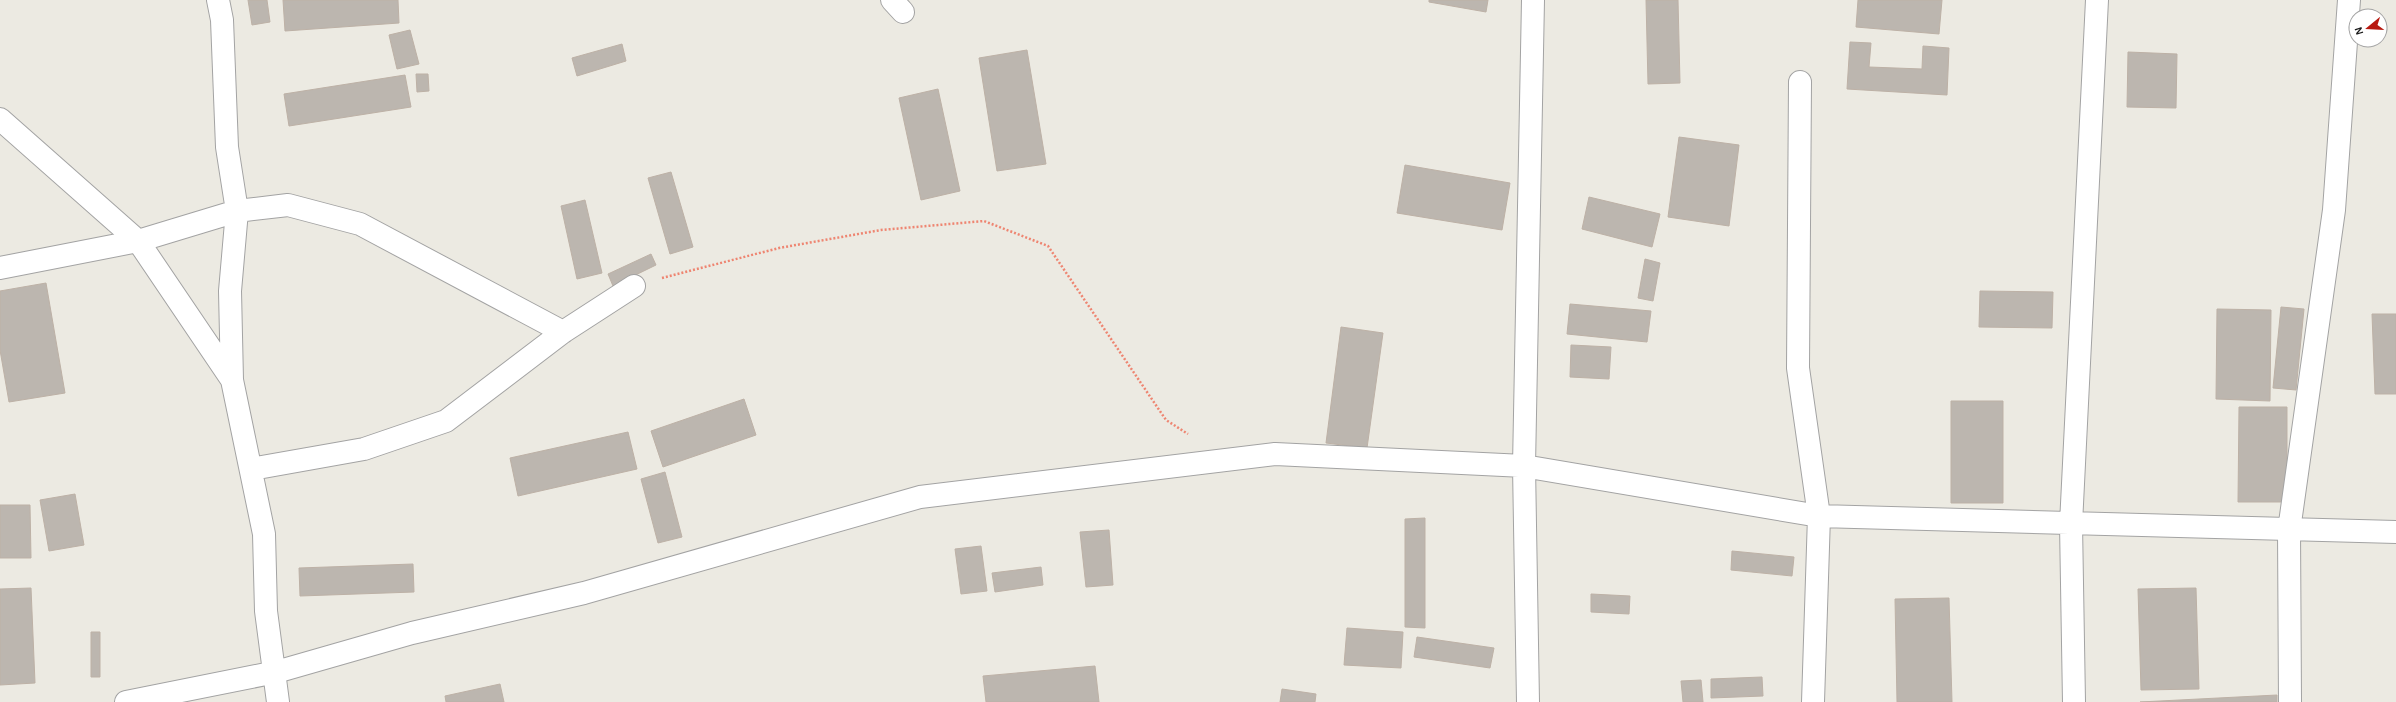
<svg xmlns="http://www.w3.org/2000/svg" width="2396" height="702" viewBox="0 0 2396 702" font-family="'Alegreya Sans',sans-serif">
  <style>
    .building { fill: #bcb6af; stroke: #bdb1a6 }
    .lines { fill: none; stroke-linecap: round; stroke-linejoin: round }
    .street-casing { stroke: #a3a3a3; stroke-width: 24 }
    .path { stroke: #ee8571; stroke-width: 2.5; stroke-dasharray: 2 2; stroke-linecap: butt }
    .street { stroke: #fff; stroke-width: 22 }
  </style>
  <rect width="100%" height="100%" fill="#eceae2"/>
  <!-- building -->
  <path class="building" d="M248 0H267L270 22 252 25Z
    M283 0H398L399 23 285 31Z
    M1429 0H1488L1486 12 1429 2Z
    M1646 0H1678L1680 83 1648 84Z
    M1858 0H1942L1939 34 1856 27Z
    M410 30 419 64 397 69 389 35Z
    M1850 42 1871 43 1869 67 1922 69 1923 46 1949 48 1947 95 1847 89Z
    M622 44 626 61 577 76 572 58Z
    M1027 50 1046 164 997 171 979 58Z
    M2128 52 2177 54 2176 108 2127 107Z
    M416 74H428L429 91 417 92Z
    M405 75 411 107 289 126 284 94Z
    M938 89 960 191 921 200 899 98Z
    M1679 137 1739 145 1729 226 1668 217Z
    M1405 165 1510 183 1502 230 1397 213Z
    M671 172 693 247 670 254 648 178Z
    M1589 197 1660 214 1652 247 1582 229Z
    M585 200 602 273 577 279 561 206Z
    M651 254 656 265 613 286 608 274Z
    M1645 259 1660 263 1653 301 1638 298Z
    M46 283 65 393 9 402 0 350V291Z
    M1980 291 2053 292 2052 328 1979 327Z
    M1570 304 1651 311 1647 342 1567 334Z
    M2281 307 2304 309 2296 390 2273 388Z
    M2217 309 2271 310 2270 401 2216 399Z
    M2372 314H2396V394H2375Z
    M1341 327 1383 333 1367 448 1326 443Z
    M1571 345 1611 347 1609 379 1570 377Z
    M744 399 756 435 663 467 651 431Z
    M1951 401H2003V503H1951Z
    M2239 407H2287V502H2238Z
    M628 432 637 469 518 496 510 458Z
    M665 472 682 537 658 543 641 479Z
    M75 494 84 545 49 551 40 500Z
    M0 505H30L31 558H0Z
    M1425 518V628L1405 627V519Z
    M1109 530 1113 585 1086 587 1080 532Z
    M981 546 987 591 961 594 955 549Z
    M1732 551 1794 557 1792 576 1731 570Z
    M413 564 414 592 300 596 299 568Z
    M1041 567 1043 585 995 592 992 573Z
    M31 588 35 683 0 685V589Z
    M2196 588 2199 689 2141 690 2138 589Z
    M1591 594 1630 596 1629 614 1591 612Z
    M1949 598 1952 702H1897L1895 599Z
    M1347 628 1403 632 1401 668 1344 665Z
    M91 632H100V677H91Z
    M1417 637 1494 648 1490 668 1414 657Z
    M1095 666 1099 702H986L983 676Z
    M1762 677 1763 696 1711 698V679Z
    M1701 680 1703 702H1683L1681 681Z
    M500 684 504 702H446L445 696Z
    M1282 689 1316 694 1315 702H1280Z
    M2277 695V702H2140Z"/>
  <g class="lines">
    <defs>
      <path id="street" d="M218 0 222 20 227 147 237 211 230 291 232 380
        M892 0 903 12
        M1800 82 1798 368 1819 516 1813 702
        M0 119 138 241 232 380 264 534 266 611 278 702
        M0 268 138 241 237 211 288 205 360 224 563 332
        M251 469 364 449 446 421 563 332 634 286
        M126 702 276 672 412 633 584 593 920 497 1275 454 1524 466 1819 516 2396 532
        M1528 702 1524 466 1533 0
        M2074 702 2071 524 2097 0
        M2290 702 2289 530 2334 210 2349 0"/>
    </defs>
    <!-- street casing -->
    <use href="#street" class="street-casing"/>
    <!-- path -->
    <path class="path" d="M662 278 779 248 881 230 984 221 1048 246 1166 420 1188 434"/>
    <!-- street -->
    <use href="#street" class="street"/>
  </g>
  <!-- north arrow -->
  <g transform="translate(2368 28) rotate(252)"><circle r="19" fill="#ffffff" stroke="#a4a4a4"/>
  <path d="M0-3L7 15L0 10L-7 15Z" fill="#b8180f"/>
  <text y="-6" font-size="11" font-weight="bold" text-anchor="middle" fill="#1c1c1c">N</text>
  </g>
</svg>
